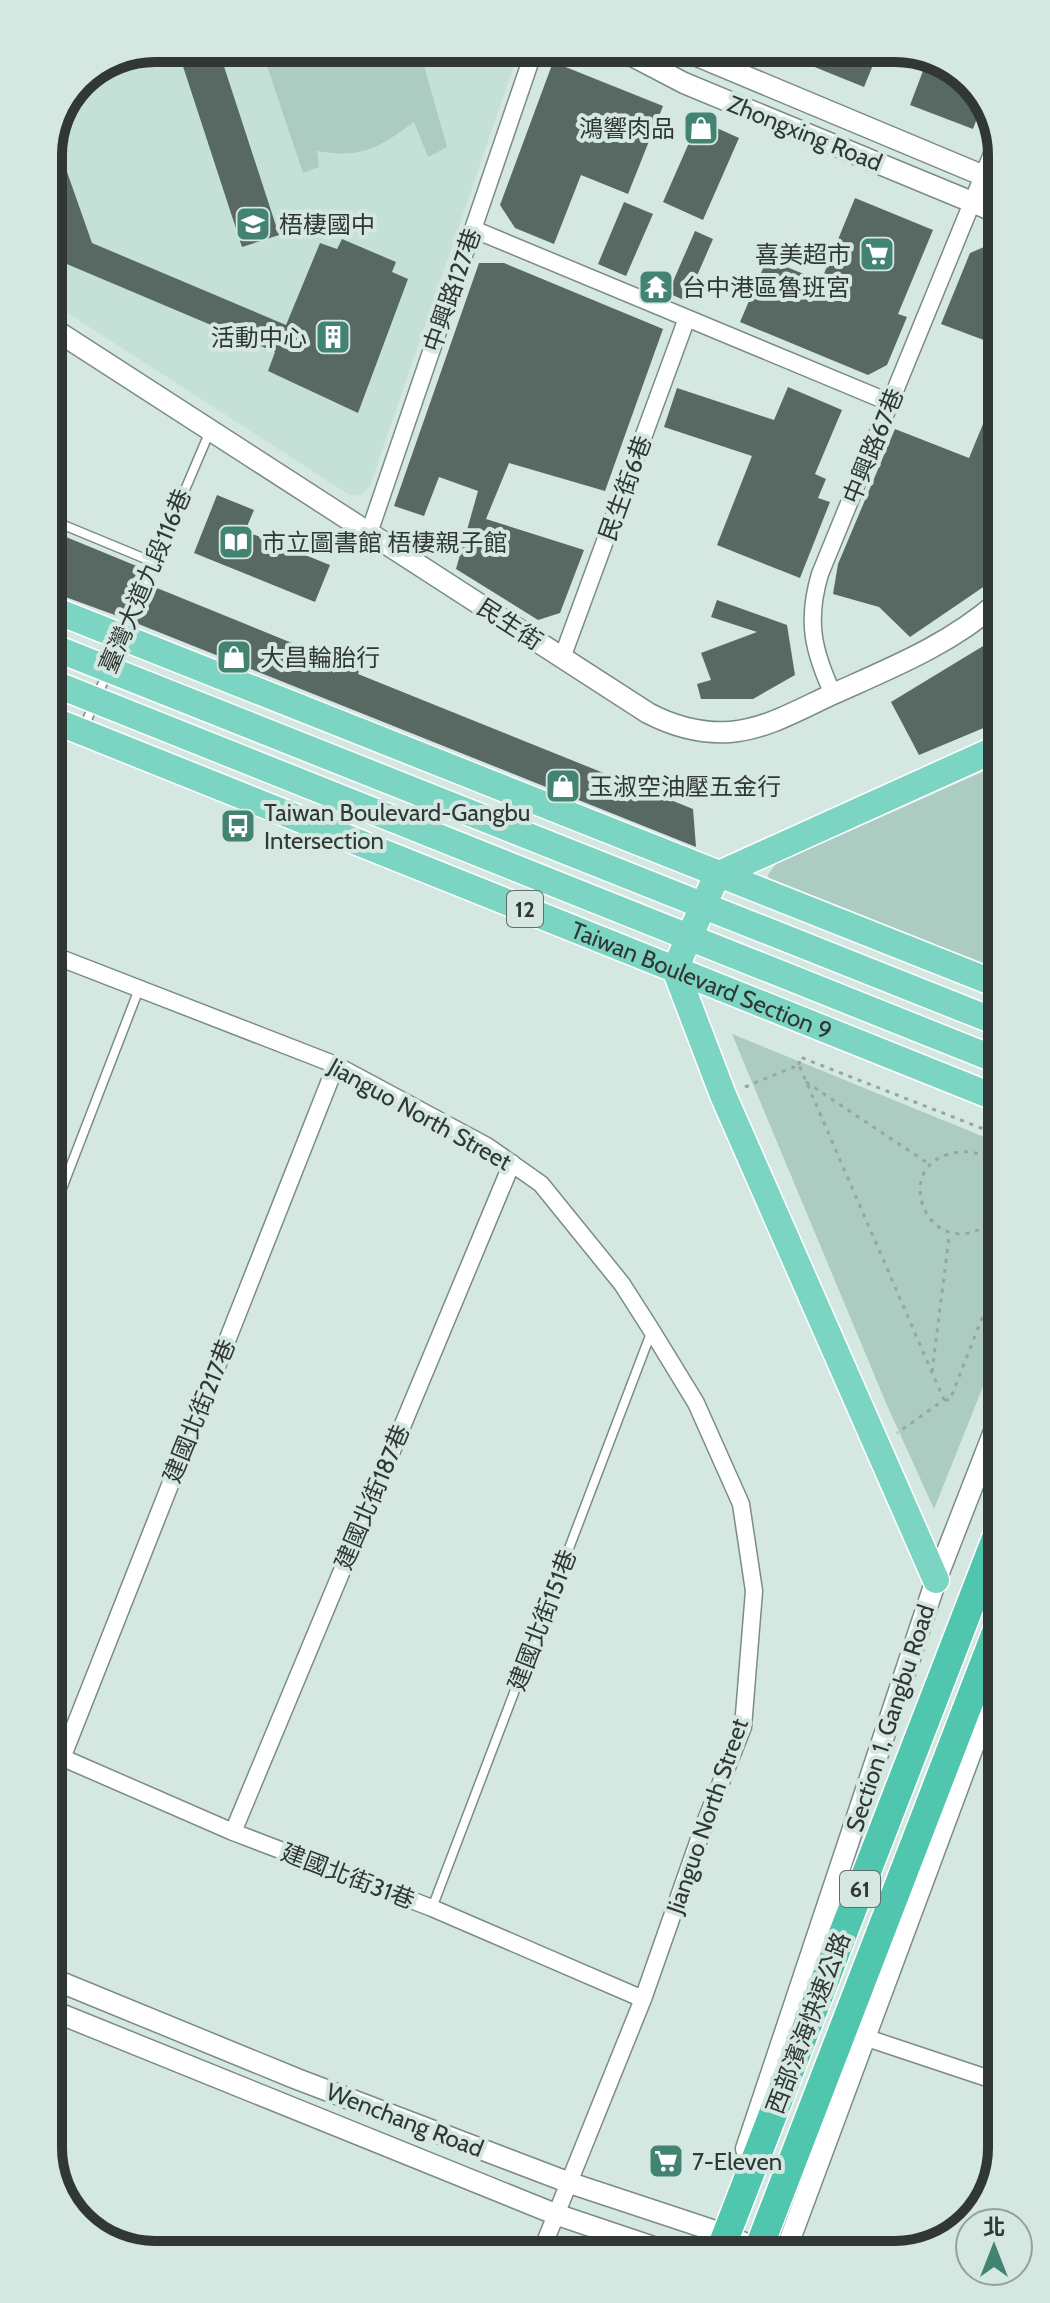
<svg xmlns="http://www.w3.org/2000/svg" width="1050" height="2303" viewBox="0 0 1050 2303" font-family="Cabin,'Noto Sans TC',sans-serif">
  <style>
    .built { fill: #c4e0d7 }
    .green { fill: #acccc2 }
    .building { fill: #586964 }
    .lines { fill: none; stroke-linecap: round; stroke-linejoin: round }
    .service-casing { stroke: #7b8c86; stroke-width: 11 }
    .minor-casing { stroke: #7b8c86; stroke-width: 19 }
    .tertiary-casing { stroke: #7b8c86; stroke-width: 23 }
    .primary-casing { stroke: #fff; stroke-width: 29 }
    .path { stroke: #98a6a1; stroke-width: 3; stroke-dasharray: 4 6; stroke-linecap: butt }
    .service { stroke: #fff; stroke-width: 8 }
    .minor { stroke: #fff; stroke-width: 16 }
    .tertiary { stroke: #fff; stroke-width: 20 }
    .primary { stroke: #7cd4c2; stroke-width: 26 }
    .trunk-bridge-casing { stroke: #fff; stroke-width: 31; stroke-linecap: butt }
    .trunk-bridge { stroke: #50c6ae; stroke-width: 28 }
    .labels { text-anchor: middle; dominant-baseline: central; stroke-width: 8; stroke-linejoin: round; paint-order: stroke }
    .shield { fill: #d5e7e1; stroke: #626c68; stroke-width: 2 }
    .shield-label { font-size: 22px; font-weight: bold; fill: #303734 }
    .poi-label { font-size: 24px; fill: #303734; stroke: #d5e7e1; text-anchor: start }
    .street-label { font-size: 24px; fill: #303734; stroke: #d5e7e1 }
    .rim { fill: none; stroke: #303734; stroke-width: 10 }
  </style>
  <rect width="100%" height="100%" fill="#d5e7e1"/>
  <!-- built -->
  <path class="built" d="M155 48H520L370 486 359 496 348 494 49 301 48 148 80 79Z"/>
  <!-- green -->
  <path class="green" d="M261 48H419L447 147 428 157 414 122C380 147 362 159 317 151L319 167 303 173Z
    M998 765 999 970 770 883 768 875 776 864Z
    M732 1034 999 1143 1000 1344 934 1509 886 1403Z"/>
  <!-- building -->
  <path class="building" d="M177 48H218L279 235 242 247Z
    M832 48 856 58 860 48H880L864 87 770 49Z
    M553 62 663 106 628 194 581 175 554 244 515 228 500 205Z
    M926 63 966 79 983 102 973 129 910 105Z
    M699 120 739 138 703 220 663 202Z
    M54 135 92 243 286 325 320 243 337 249 342 239 396 262 392 272 408 279 358 413 268 371 275 352 62 262 49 266 48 148Z
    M855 198 933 230 898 314 907 317 887 365 868 375 740 322 767 259 821 281Z
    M624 202 653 214 626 276 598 264Z
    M695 231 713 239 686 301 668 293Z
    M984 247 997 252V345L941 324 970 253Z
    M479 263H504L663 329 605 491 509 463 486 519 584 550 560 613 538 620 456 569 478 491 439 477 424 516 394 506Z
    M788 387 842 410 815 474 826 479 818 498 830 502 800 578 717 545 752 456 664 427 677 388 774 420Z
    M997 390 998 577 910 637 879 607 833 594 838 564 895 429 969 458Z
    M217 495 254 510 245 531 330 565 315 602 194 553Z
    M49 530 139 567 134 579 139 581 123 618 49 591Z
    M152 586 341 663 342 660 361 667 358 674 693 809 696 847 136 623Z
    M717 600 787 625 795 675 753 699H701L697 684 711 680 701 653 757 632 711 617Z
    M998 637V722L919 755 891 702Z"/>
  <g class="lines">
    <defs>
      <path id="service" d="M49 519 153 562
        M84 727 210 431
        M51 1217 139 989
        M432 1908 651 1333"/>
      <path id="minor" d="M650 67 658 48
        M473 229 891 403
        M369 533 535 48
        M562 658 687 318
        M833 694C813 651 806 621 820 574L996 144
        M50 954 336 1065 487 1146 541 1184 622 1284 652 1331 696 1403 741 1504 754 1591 743 1727 704 1825 643 1999 541 2252
        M54 1754 233 1832 432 1908 643 1999
        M53 1781 336 1065
        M233 1832 512 1163
        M867 2038 1002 2083"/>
      <path id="tertiary" d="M617 48 684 83 996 212
        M678 48 996 181
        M49 326 648 713C673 726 700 734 730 732 767 729 800 709 833 694 891 668 949 645 998 602
        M53 1979 297 2079 570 2183 718 2232 761 2250
        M53 2011 555 2214 665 2251
        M746 2149 936 1580 1000 1416
        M786 2250 1001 1672"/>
      <g id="primary">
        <path d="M49 608 999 985"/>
        <path d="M50 646 999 1023"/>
        <path d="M50 682 999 1061"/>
        <path id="s1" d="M50 719 999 1099"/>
        <path d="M936 1580 723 1095 675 969 717 875 998 748"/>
      </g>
    </defs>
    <!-- service casing -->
    <use href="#service" class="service-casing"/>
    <!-- minor casing -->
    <use href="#minor" class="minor-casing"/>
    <!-- tertiary casing -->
    <use href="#tertiary" class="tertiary-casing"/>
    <!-- primary casing -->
    <use href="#primary" class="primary-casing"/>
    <!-- path -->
    <path class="path" d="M799 1065 800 1057 999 1135
      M806 1082 929 1164
      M745 1087 799 1065 944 1400 897 1433
      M999 1174C991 1158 977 1150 959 1152 890 1160 923 1254 978 1230 988 1225 995 1218 999 1208
      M932 1372 949 1237
      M945 1400H950L999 1274"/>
    <!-- service -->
    <use href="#service" class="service"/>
    <!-- minor -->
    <use href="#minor" class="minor"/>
    <!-- tertiary -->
    <use href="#tertiary" class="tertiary"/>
    <!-- primary -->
    <use href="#primary" class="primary"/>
    <defs>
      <path id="trunk-bridge" d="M758 2250 1000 1622
        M720 2251 1000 1528"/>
    </defs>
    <!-- trunk-bridge casing -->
    <use href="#trunk-bridge" class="trunk-bridge-casing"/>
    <!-- trunk-bridge -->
    <use href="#trunk-bridge" class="trunk-bridge"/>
  </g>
  <!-- icons -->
  <defs>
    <symbol id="shop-square" viewBox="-11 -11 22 22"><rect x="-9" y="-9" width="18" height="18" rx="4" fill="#428372" stroke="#d5e7e1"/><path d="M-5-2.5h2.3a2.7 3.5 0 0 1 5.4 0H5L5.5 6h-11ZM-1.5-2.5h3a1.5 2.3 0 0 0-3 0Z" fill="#fff"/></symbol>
    <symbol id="school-square" viewBox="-11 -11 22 22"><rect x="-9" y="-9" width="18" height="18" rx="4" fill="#428372" stroke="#d5e7e1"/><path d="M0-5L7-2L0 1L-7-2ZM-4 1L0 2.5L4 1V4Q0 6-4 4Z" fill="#fff"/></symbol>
    <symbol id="supermarket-square" viewBox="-11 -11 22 22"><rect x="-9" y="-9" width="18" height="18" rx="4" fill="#428372" stroke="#d5e7e1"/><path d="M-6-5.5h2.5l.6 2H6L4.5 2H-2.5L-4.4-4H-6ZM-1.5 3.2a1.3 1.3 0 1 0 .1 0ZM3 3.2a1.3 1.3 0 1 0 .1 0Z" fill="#fff"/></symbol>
    <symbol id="temple-square" viewBox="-11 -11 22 22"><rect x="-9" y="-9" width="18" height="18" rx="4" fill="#428372" stroke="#d5e7e1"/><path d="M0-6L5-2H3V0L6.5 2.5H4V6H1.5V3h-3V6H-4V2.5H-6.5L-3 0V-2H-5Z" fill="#fff"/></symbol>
    <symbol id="building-square" viewBox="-11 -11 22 22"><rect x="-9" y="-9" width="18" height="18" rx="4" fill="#428372" stroke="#d5e7e1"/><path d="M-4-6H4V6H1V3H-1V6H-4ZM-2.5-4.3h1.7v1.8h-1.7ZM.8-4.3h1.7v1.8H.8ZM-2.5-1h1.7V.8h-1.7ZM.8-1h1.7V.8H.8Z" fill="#fff"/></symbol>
    <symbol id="library-square" viewBox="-11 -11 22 22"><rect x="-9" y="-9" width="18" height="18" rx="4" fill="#428372" stroke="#d5e7e1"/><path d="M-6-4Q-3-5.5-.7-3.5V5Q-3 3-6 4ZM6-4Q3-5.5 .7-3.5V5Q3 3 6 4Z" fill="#fff"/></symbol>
    <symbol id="bus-square" viewBox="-11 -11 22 22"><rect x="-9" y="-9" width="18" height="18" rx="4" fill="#428372" stroke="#d5e7e1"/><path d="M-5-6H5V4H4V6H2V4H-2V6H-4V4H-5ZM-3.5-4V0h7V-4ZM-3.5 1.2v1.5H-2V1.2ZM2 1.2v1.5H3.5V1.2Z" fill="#fff"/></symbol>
  </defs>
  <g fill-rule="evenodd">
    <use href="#shop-square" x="681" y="108" width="40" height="40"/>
    <use href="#school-square" x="233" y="204" width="40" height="40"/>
    <use href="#supermarket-square" x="857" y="234" width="40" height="40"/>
    <use href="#temple-square" x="636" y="267" width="40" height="40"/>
    <use href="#building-square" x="313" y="317" width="40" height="40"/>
    <use href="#library-square" x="216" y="522" width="40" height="40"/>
    <use href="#shop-square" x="214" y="637" width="40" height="40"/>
    <use href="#shop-square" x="543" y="766" width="40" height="40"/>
    <use href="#bus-square" x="218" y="806" width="40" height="40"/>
    <use href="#supermarket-square" x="646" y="2141" width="40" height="40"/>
  </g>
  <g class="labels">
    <!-- shield labels -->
    <g class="shield">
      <rect x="507" y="891" width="36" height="36" rx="6"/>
      <rect x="840" y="1871" width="40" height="36" rx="6"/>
    </g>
    <g class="shield-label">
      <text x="525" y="909">12</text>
      <text x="860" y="1889">61</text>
    </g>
    <!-- poi labels -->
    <g class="poi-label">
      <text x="675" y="128" text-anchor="end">鴻響肉品</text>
      <text x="279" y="224">梧棲國中</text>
      <text x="851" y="254" text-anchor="end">喜美超市</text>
      <text x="682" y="287">台中港區魯班宮</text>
      <text x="307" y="337" text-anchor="end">活動中心</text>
      <text x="262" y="542">市立圖書館 梧棲親子館</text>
      <text x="260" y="657">大昌輪胎行</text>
      <text x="589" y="786">玉淑空油壓五金行</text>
      <text x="264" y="812">Taiwan Boulevard-Gangbu<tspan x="264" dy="28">Intersection</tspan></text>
      <text x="692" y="2161">7-Eleven</text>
    </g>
    <!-- street labels -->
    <g class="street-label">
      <text transform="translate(805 133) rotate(22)">Zhongxing Road</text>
      <text transform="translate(452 290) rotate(-71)">中興路127巷</text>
      <text transform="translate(873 446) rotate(-68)">中興路67巷</text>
      <text transform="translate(625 488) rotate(-70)">民生街6巷</text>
      <text transform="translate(145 581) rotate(-67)">臺灣大道九段116巷</text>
      <text transform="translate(510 624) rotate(33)">民生街</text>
      <text stroke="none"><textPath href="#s1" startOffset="702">Taiwan Boulevard Section 9</textPath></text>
      <text transform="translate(420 1114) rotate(29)">Jianguo North Street</text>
      <text transform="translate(199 1411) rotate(-68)">建國北街217巷</text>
      <text transform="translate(372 1497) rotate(-67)">建國北街187巷</text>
      <text transform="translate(542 1620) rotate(-69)">建國北街151巷</text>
      <text transform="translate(890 1718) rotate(-72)">Section 1, Gangbu Road</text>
      <text transform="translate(707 1816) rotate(-71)">Jianguo North Street</text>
      <text transform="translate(348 1876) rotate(21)">建國北街31巷</text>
      <text transform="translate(808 2023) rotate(-69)">西部濱海快速公路</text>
      <text transform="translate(405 2120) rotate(21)">Wenchang Road</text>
    </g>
  </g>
  <!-- crop -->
  <path d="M0 0H1050V2303H0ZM155 62H895A93 93 0 0 1 988 155V2148A93 93 0 0 1 895 2241H155A93 93 0 0 1 62 2148V155A93 93 0 0 1 155 62Z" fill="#d5e7e1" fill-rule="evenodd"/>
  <path class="rim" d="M155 62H895A93 93 0 0 1 988 155V2148A93 93 0 0 1 895 2241H155A93 93 0 0 1 62 2148V155A93 93 0 0 1 155 62Z"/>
  <!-- north arrow -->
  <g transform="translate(994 2247)"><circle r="38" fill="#d5e7e1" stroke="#93a19c" stroke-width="2"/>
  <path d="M0-6L14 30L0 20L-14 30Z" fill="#428372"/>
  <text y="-12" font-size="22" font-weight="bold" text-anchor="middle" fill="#303734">北</text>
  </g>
</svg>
